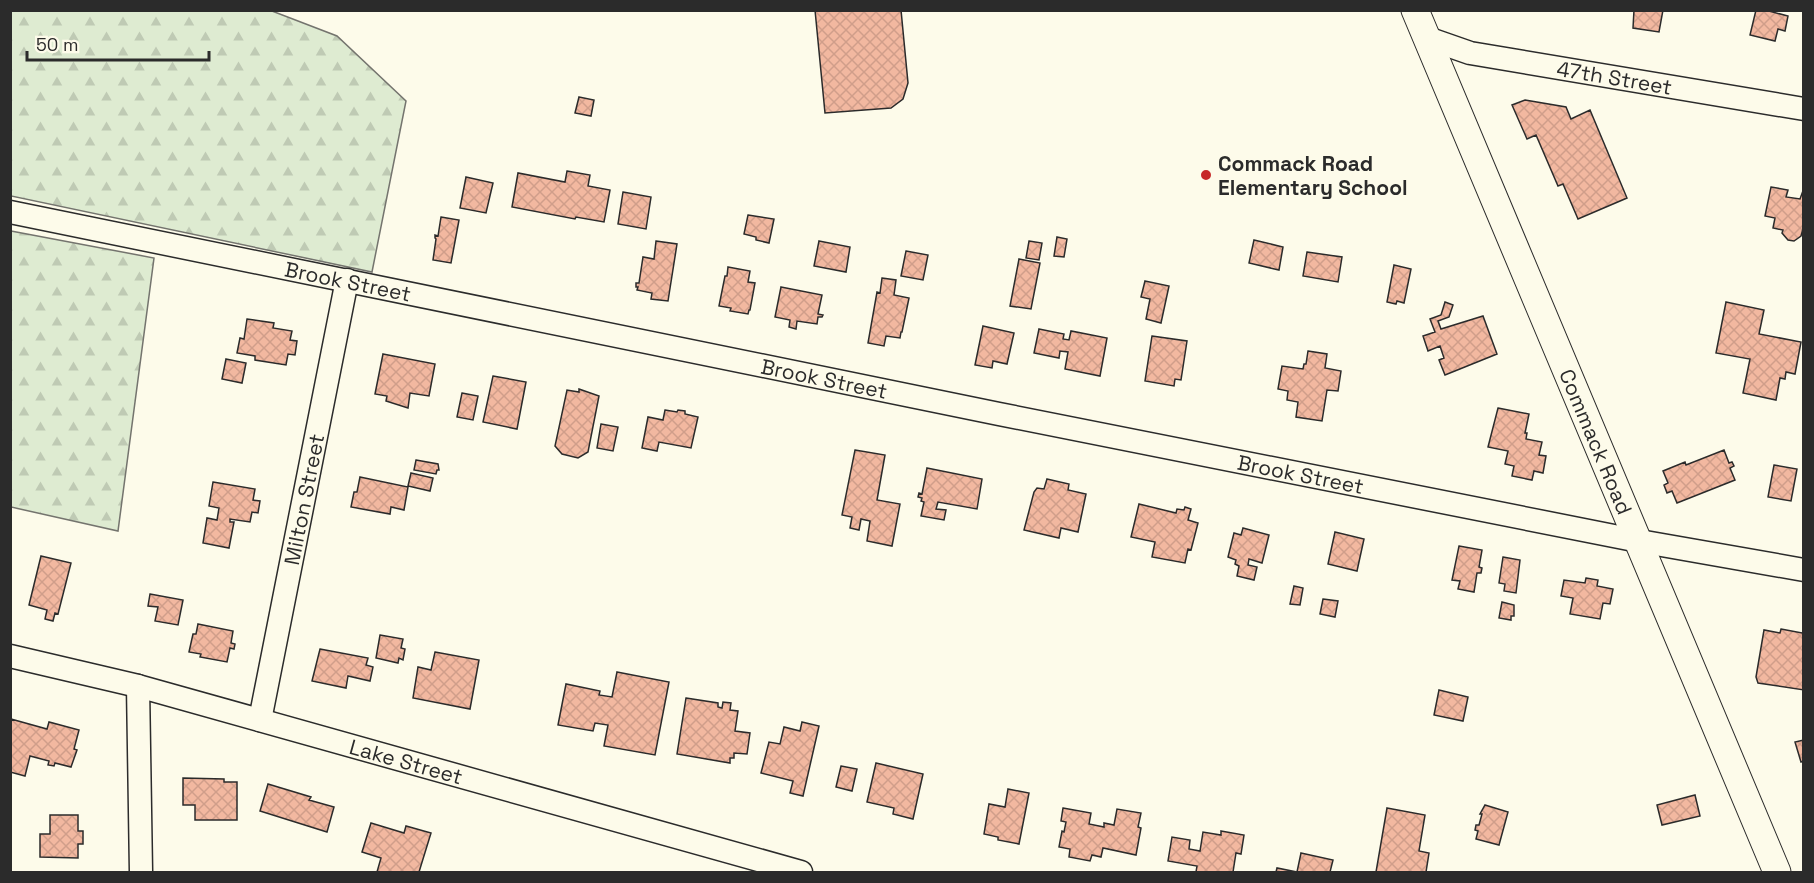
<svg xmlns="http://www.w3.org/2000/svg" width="1814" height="883" viewBox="0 0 1814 883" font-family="'Space Grotesk',sans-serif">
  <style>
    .forest { fill: url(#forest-firs); stroke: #74746e; stroke-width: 1.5 }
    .building { fill: url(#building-cross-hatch); stroke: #2b2b2b; stroke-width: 1.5 }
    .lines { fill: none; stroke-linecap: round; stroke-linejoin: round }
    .minor-casing { stroke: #2b2b2b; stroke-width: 25 }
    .tertiary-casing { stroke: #2b2b2b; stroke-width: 29 }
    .minor { stroke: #fdfbea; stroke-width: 22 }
    .tertiary { stroke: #fdfbea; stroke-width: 27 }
    .poi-dot { fill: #c62828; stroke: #fdfbea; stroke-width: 2 }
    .labels { text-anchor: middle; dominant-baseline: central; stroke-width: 4.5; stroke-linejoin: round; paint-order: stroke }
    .street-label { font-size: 21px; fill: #2b2b2b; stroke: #fdfbea }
    .poi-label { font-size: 21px; font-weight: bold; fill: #2b2b2b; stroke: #fdfbea; text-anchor: start }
  </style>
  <defs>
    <pattern id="forest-firs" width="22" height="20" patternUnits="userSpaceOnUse" patternTransform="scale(1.5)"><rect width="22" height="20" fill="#deebd1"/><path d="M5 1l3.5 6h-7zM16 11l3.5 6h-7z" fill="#bfcab4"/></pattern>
    <pattern id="building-cross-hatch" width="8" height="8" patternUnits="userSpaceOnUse" patternTransform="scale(1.5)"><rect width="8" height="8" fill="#f2b8a0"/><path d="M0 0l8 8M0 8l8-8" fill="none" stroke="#d09e8a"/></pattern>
  </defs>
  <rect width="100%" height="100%" fill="#fdfbea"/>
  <!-- forest -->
  <path class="forest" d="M11 10 272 11 337 36 406 101 372 272 11 196Z
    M11 231 154 258 118 531 11 507Z"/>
  <!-- building -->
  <path class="building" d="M815 10H901L908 83 903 99 891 108 825 113Z
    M1634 10H1663L1659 32 1633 28Z
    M1756 10H1765L1788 16 1785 31 1778 29 1775 41 1750 35Z
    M579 97 594 100 591 116 575 113Z
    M1525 100 1566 107 1571 119 1590 110 1627 198 1578 219 1563 184 1558 186 1536 135 1527 139 1512 105Z
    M567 171 590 175 588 186 610 190 604 222 576 217 575 219 512 207 518 173 565 182Z
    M466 177 493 183 486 213 460 208Z
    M1771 187 1788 190 1786 197 1800 199 1804 188V225L1801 236 1794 241 1788 240 1782 233 1783 230 1773 228 1775 218 1765 216Z
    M623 192 651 197 646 229 618 224Z
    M748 215 774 219 769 243 756 240V237L744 234Z
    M441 217 459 220 451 263 433 260 436 239 435 238V235L438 236Z
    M1057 237 1067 239 1064 257 1054 256Z
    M1254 240 1283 247 1279 270 1249 263Z
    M656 241 677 244 668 301 651 299 652 293 637 290 638 287H636V283H639L643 257 654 259Z
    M819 241 850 247 846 272 814 266Z
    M1029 241 1042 243 1039 260 1026 258Z
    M906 251 928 255 923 280 901 276Z
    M1307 252 1342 257 1338 282 1303 276Z
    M1019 259 1040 263 1031 309 1010 306Z
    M1394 265 1411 269 1404 303 1397 301 1396 304 1387 302Z
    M728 267 750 271 748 282 755 283 750 310H749L748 314 730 311 731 308 719 306 725 276H727Z
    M882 278 896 280 894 295 909 298 902 332H901L900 338 886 336 884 346 868 343 877 292 880 293Z
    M1145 281 1169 286 1161 323 1146 319 1150 299 1141 297Z
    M781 287 822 295 818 314 823 315 822 317H818L817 324 797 321 796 329 789 327 790 320 775 317Z
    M1445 302 1453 305 1449 317 1438 321 1441 329 1483 316 1497 354 1445 375 1439 360 1444 358 1440 346 1428 351 1423 336 1435 332 1430 319 1441 315Z
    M1726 302 1764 310 1759 334 1801 342 1795 374 1786 372 1785 379 1780 378 1776 400 1743 393 1750 359 1716 353Z
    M247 319 274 323 273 328 292 331 290 340 297 341 295 355 288 354 286 365 255 360V356L237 353 240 338 244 339Z
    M983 326 1014 333 1007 364 993 361 992 368 975 365Z
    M1039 329 1064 334 1063 339 1069 340 1071 331 1107 338 1100 376 1065 369 1068 352 1060 351 1059 358 1034 353Z
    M1152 336 1187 341 1181 380 1175 379 1174 386 1145 381Z
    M1308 351 1327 354 1325 368 1341 371 1338 391 1327 390 1322 421 1296 417 1298 402 1287 400 1288 391 1278 389 1282 366 1303 369 1304 364H1306Z
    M383 354 435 364 429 396 410 393 408 408 386 401 387 396 375 394Z
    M226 359 246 363 242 383 222 379Z
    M493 376 526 382 517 429 483 422Z
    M579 389 599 396 588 452 578 458 562 454 555 446 567 390 579 392Z
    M462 393 478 396 473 420 457 417Z
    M1498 408 1529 414 1525 433H1527L1526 439 1542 442 1539 455 1546 456 1543 473 1534 471 1532 480 1512 476 1514 466 1505 464 1508 451 1488 447Z
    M665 410 677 412 678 410 685 411V414L698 417 691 448 659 442 657 451 642 448 648 417 663 420Z
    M601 424 618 427 613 451 597 448Z
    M855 450 885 455 877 500 900 504 892 546 867 541 870 521 861 519 859 530 850 528 852 517 842 515Z
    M1724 450 1729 463 1732 462 1734 466 1730 468 1735 480 1677 503 1672 491 1667 493 1664 485 1668 483 1663 471 1685 462 1686 465Z
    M416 460 438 464 439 470H437L436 474 414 470Z
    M1774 465 1797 469 1791 501 1768 497Z
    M927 468 982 479 977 509 938 502 936 509 946 510 944 520 921 516 924 502 921 501 922 498 918 497 919 493 922 494Z
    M411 473 433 478 430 491 408 486Z
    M360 477 408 487 404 510 391 507 390 514 351 507 354 492H357Z
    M1047 479 1069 484 1068 490 1086 494 1078 532 1061 528 1059 538 1024 530 1034 492 1037 488 1044 489Z
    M213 482 255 489 253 500 260 501 258 513 252 512 250 522 230 519V522H234L229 548 203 543 207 518 217 520 219 508 209 506Z
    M1139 504 1176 513 1177 509 1184 510 1185 507 1191 509 1188 520 1198 523 1191 550 1188 549 1185 563 1152 557 1155 542 1131 537Z
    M1243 528 1269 535 1262 563 1249 559 1248 565 1257 567 1254 580 1237 576 1239 566 1235 564 1236 560 1228 557 1234 533 1241 535Z
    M1335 532 1364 539 1357 571 1328 564Z
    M1459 546 1482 550 1479 567 1482 568 1481 573H1477L1474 592 1458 589 1460 581 1452 580Z
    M41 556 71 563 58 614 55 613 53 621 45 619 47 610 29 605Z
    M1503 557 1520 560 1516 593 1504 591 1505 584 1499 583Z
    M1586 578 1598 580 1597 586 1613 589 1610 604 1603 603 1600 619 1570 614 1573 598 1561 596 1564 580 1585 583Z
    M1294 586 1303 588 1300 605 1290 604Z
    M150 594 183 600 178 625 155 621 158 607 148 606Z
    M1323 599 1338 601 1335 617 1320 614Z
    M1502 602 1514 605V616H1511V620L1499 618Z
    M198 624 233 631 231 643 235 644 234 649 230 648 227 662 200 657 201 654 189 652 193 634H196Z
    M1781 629 1802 633 1804 631V690L1758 683 1756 677 1764 630 1780 633Z
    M380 635 403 639 401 648 405 649 403 660 399 658 398 663 376 658Z
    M320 649 368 658 366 665 373 667 370 681 348 676 346 688 312 681Z
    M435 652 479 660 470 709 413 698 418 667 431 670Z
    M617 672 669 682 655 755 604 746 608 725 595 723 593 731 558 725 566 684 600 691 599 695 612 697Z
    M1439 690 1468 697 1463 721 1434 715Z
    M686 698 718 703V707L722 708 723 702 731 703 730 710 738 711 735 731 750 733 747 754 734 753V758H730V763L677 754Z
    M11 719 47 729 49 722 79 730 74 749 77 750 71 767 55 763 54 766 48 765 49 761 30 756 25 776 10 772Z
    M802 722 819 726 803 796 790 793 793 781 761 773 769 742 780 744 784 727 800 731Z
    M1804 740V761L1801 762 1795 742Z
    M876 763 923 774 913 819 893 814 894 808 867 802Z
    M841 766 857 769 852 791 836 787Z
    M183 778 224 779V782H237V820H195V805H183Z
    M268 784 311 797 309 800 334 807 327 832 260 811Z
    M1008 789 1029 793 1019 844 998 840V837L984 834 989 804 1005 807Z
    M1695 795 1700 816 1662 825 1657 805Z
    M1485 805 1508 812 1499 845 1476 839 1478 831 1475 830 1476 825H1479L1482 814H1480Z
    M1063 808 1091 813 1089 824 1104 827V823L1114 825 1117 809 1141 813 1138 827 1141 828 1136 855 1103 848 1101 857 1092 855 1090 861 1069 857 1070 849 1059 847 1062 831 1064 832 1066 822 1061 821Z
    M1387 808 1425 815 1419 851 1429 853 1426 872H1376Z
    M50 815H78V831H83V844H78V858L40 857V834H50Z
    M371 823 404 833 406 826 431 833 419 872H377L381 858 362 852Z
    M1221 831 1244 835 1241 854 1236 853 1233 872H1196L1197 866 1168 861 1172 837 1190 840 1189 849 1200 851 1203 832 1221 835Z
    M1301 853 1333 860 1330 872H1276L1277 868 1297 872Z"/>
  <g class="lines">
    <defs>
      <g id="minor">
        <path id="s1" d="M1427 38 1470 53 1804 109"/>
        <path id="s2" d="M10 212 999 414 1639 541 1804 570"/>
        <path id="s3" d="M10 656 138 686 801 872"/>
        <path d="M138 686 141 872"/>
        <path id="s4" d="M260 720 347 280"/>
      </g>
      <g id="tertiary">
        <path id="s5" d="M1415 10 1777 872"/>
      </g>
    </defs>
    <!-- minor casing -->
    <use href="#minor" class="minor-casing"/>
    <!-- tertiary casing -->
    <use href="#tertiary" class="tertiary-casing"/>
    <!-- minor -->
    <use href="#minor" class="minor"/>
    <!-- tertiary -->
    <use href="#tertiary" class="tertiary"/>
  </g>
  <!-- markers -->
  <circle class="poi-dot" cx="1206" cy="175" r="6"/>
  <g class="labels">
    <!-- street labels -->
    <g class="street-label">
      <text stroke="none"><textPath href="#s1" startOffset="192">47th Street</textPath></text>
      <text stroke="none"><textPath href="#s2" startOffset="345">Brook Street</textPath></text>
      <text stroke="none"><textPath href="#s2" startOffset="831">Brook Street</textPath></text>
      <text stroke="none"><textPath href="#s5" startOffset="468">Commack Road</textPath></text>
      <text stroke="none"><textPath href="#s2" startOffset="1317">Brook Street</textPath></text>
      <text stroke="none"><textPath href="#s4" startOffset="225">Milton Street</textPath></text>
      <text stroke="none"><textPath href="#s3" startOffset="410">Lake Street</textPath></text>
    </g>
    <!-- poi labels -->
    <g class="poi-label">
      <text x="1218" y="163">Commack Road<tspan x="1218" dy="24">Elementary School</tspan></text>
    </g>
  </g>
  <!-- border -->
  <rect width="1814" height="883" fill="none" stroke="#2b2b2b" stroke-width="24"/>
  <!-- scale -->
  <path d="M27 51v9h182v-9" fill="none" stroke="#2b2b2b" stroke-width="3"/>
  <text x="36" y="51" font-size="18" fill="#2b2b2b" stroke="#fdfbea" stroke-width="4.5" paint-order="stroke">50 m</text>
</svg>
